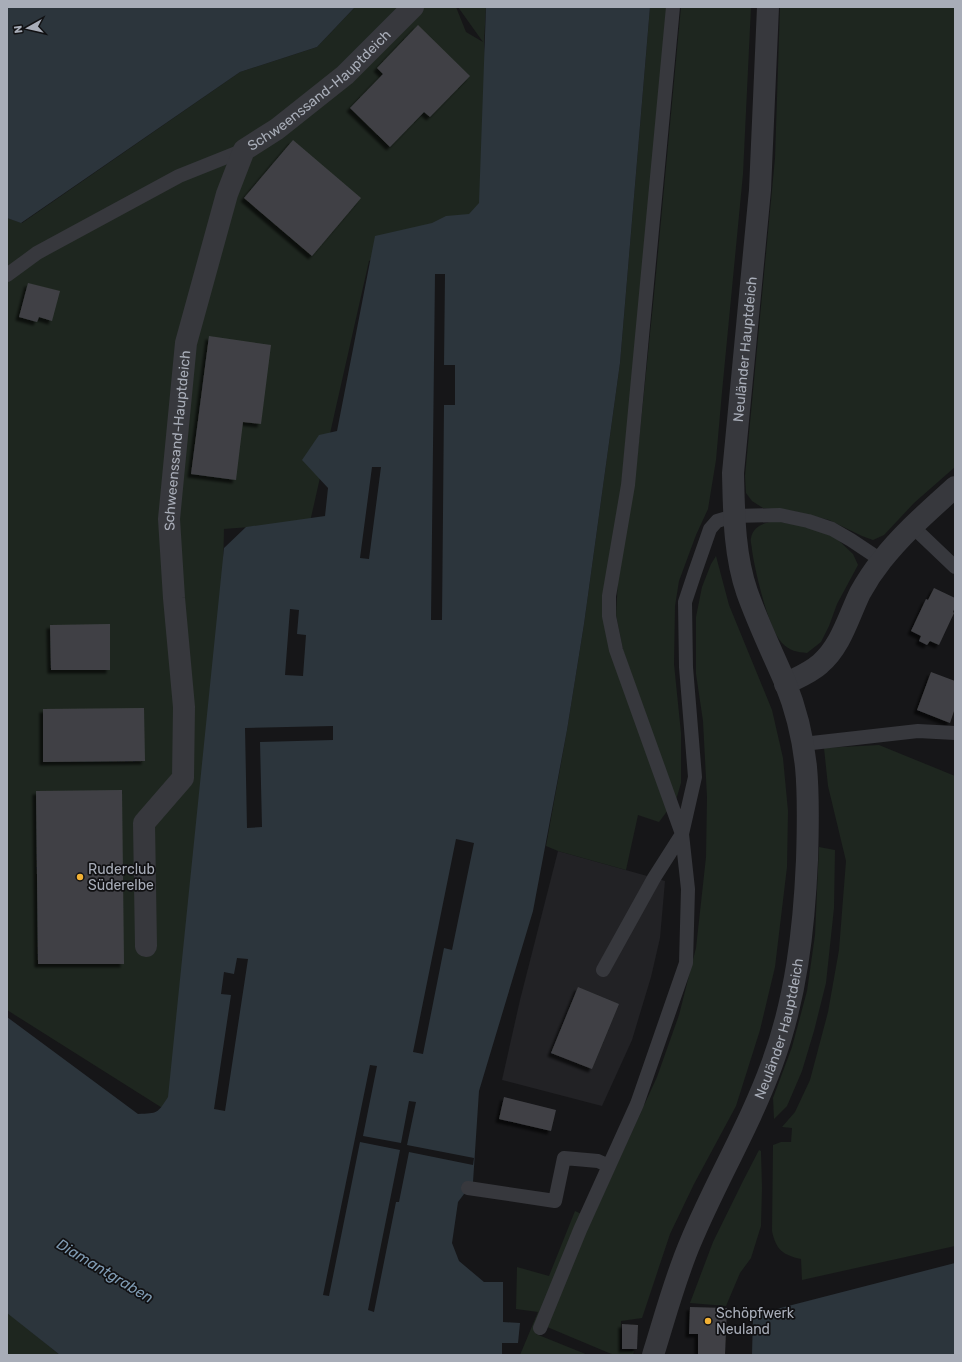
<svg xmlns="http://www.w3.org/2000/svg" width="962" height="1362" viewBox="0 0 962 1362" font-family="Rubik,sans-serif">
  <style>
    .built { fill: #222225 }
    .green { fill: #1e261f }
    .water { fill: #2c353c }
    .pier { fill: #161618 }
    .building { fill: #404145; filter: url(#shadow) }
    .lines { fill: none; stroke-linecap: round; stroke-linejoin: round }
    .service { stroke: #37383d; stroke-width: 14 }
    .minor { stroke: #37383d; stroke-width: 22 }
    .tertiary { stroke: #37383d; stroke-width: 22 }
    .poi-dot { fill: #f2b134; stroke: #111113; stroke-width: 1.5 }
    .labels { text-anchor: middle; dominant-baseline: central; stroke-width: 3.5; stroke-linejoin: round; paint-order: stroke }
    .street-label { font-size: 14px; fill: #a8adb8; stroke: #111113 }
    .poi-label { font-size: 14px; fill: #a8adb8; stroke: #111113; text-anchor: start }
    .water-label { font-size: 15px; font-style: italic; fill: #7f9bb3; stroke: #111113 }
  </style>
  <defs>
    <filter id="shadow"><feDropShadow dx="-3.5" dy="3.5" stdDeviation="1" flood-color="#0009"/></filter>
  </defs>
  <rect width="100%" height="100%" fill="#161618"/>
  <!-- built -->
  <path class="built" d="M558 851 665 881 660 938 651 977 632 1040 602 1106 502 1080 520 1000Z"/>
  <!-- green -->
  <path class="green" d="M355 7H456L466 32 483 42 458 7H486L484 43 496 205 369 261 310 522 224 529 219 737 175 1116 7 1010V218L22 223 240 72 317 47Z
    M650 7H669L607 630 668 810 659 822 638 815 626 870 558 851 546 846 567 730 584 624 620 363Z
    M681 7H751L743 174 722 392 716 460 708 509 696 535 679 581 675 606 674 664 681 733V783L676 800 623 650 616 615 618 579 637 460 654 295Z
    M780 7H955V467L914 503 884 535 873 540 862 536 829 520 793 511 763 508 752 501 746 493 745 476 775 158Z
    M774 521 804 526 835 537 853 554 858 565 837 604 829 626 821 642 807 653C797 652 790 651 782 643 768 628 755 571 752 550 752 546 750 541 751 538 753 526 764 523 774 521Z
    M716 556 729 605 772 710 783 758 788 811 787 867 775 967 760 1030 736 1106 694 1184 670 1234 642 1318 621 1321 620 1350 634 1351 633 1355H615L609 1353 540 1324 536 1334 588 1355H520L538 1312 516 1309 517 1267 549 1276 575 1211 592 1219 657 1077 679 1015 696 948 706 857 707 797 703 721 696 674V617L702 587 711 564Z
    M879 745 955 776V1246L802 1280 801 1259C783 1255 776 1250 772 1231L773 1145 781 1142H791L792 1128 782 1127 795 1112 810 1080 828 1012 839 950 846 861 828 786 824 748Z
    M819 847 835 850 834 908 826 983 814 1031 802 1071 787 1106 774 1119 773 1098 792 1047 807 991 815 935Z
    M759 1150 761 1151 762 1188 761 1226 751 1258 740 1273 726 1306 690 1303 713 1242 743 1181Z
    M7 1313H8L60 1355H7Z"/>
  <!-- water -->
  <path class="water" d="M7 7H355L317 47 240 72 21 223 7 218Z
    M486 7H650L620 363 584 624 567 730 533 911 479 1091 473 1182 458 1202 452 1243 459 1261 484 1282H503V1322L520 1323 518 1343H502V1355H60L7 1313V1017L138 1114C158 1113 157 1114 168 1097L224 548 246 527 325 516 328 488 302 460 319 435 337 431 375 236 432 223 446 216 469 214 479 203Z
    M955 1263V1355H752L753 1315Z"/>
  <!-- pier -->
  <path class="pier" d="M435 274H445L444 365H455V405H444L442 620H431Z
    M372 467H381L369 559 360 558Z
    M290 609 299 610 297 634 306 635 303 676 285 675Z
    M333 726V740L260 742 262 827 247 828 245 728Z
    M456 839 474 843 452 950 444 948 423 1054 413 1052Z
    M237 958 248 959 225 1111 214 1109 231 995 221 994 224 972 234 974Z
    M370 1065 377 1066 363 1136 401 1143 409 1101 416 1102 407 1145 474 1158 473 1165 409 1152 399 1202H396L374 1312 368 1310 400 1150 360 1142 329 1296 323 1295Z"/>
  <!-- building -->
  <path class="building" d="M418 25 470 76 430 117 424 112 390 147 350 108 383 74 377 68Z
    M293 140 361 198 312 256 244 198Z
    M28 283 60 291 52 321 39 317 37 322 19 317Z
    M209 336 271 345 261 424 243 422 236 480 191 474Z
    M934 588 955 598V607L953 612 954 613 939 645 930 641 927 645 919 641 921 636 911 631 926 599 928 600Z
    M110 624V670H51L50 625Z
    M931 672 955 681V708L950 723 917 710Z
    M144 708 145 761 43 762V709Z
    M122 790 124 964H38L36 791Z
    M578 987 619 1004 592 1069 551 1053Z
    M504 1097 556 1110 551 1131 499 1119Z
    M690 1307 727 1308 725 1355H698V1334H689Z
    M622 1324 638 1325 637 1349H622Z"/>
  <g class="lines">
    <!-- service -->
    <path class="service" d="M7 275 37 253 179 176 244 150
      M912 526 955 567
      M803 744 918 731 955 733
      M603 970 654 878 682 834 695 777 686 667 685 602 695 572 710 529 717 521 734 516 780 515 808 521 832 529 851 540 881 560
      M468 1188 555 1201 564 1158 598 1161 609 1166
      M540 1328 580 1230 637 1104 686 963 688 889 682 834 616 650 609 616V596L628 485 673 7"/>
    <!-- minor -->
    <g class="minor">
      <path d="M785 684C797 678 810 673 820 664 841 646 848 618 860 593 866 582 874 570 882 560 903 533 930 510 955 487"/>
      <path id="s1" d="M146 946 144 823 183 778 184 707 174 598 169 519 186 343 227 194 244 150 277 129 345 75 413 7"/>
    </g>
    <!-- tertiary -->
    <path class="tertiary" id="s2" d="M653 1355C665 1317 675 1278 691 1241 716 1181 750 1125 772 1064 796 999 804 929 807 860 808 829 809 798 806 767 803 738 796 709 785 682 772 652 758 623 747 592 734 554 734 513 733 473L760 190 768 7"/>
  </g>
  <!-- markers -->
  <g class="poi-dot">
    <circle cx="80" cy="877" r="4"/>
    <circle cx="708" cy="1321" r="4"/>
  </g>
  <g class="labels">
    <!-- street labels -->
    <g class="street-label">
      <text stroke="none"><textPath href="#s1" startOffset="917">Schweenssand-Hauptdeich</textPath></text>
      <text stroke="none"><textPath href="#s2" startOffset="1046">Neuländer Hauptdeich</textPath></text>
      <text stroke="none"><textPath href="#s1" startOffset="521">Schweenssand-Hauptdeich</textPath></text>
      <text stroke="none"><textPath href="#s2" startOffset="351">Neuländer Hauptdeich</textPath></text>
    </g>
    <!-- poi labels -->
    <g class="poi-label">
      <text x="88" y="869">Ruderclub<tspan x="88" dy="16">Süderelbe</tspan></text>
      <text x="716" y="1313">Schöpfwerk<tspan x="716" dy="16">Neuland</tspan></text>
    </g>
    <!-- water labels -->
    <g class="water-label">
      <text transform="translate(105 1271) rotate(31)">Diamantgraben</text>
    </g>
  </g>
  <!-- border -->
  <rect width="962" height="1362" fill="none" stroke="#a8adb8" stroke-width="16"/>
  <!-- north arrow -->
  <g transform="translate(28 28) rotate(262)" stroke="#111113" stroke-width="3" paint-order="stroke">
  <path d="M0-3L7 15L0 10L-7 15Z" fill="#a8adb8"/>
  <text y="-6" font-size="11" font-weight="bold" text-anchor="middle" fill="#a8adb8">N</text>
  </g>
</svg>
